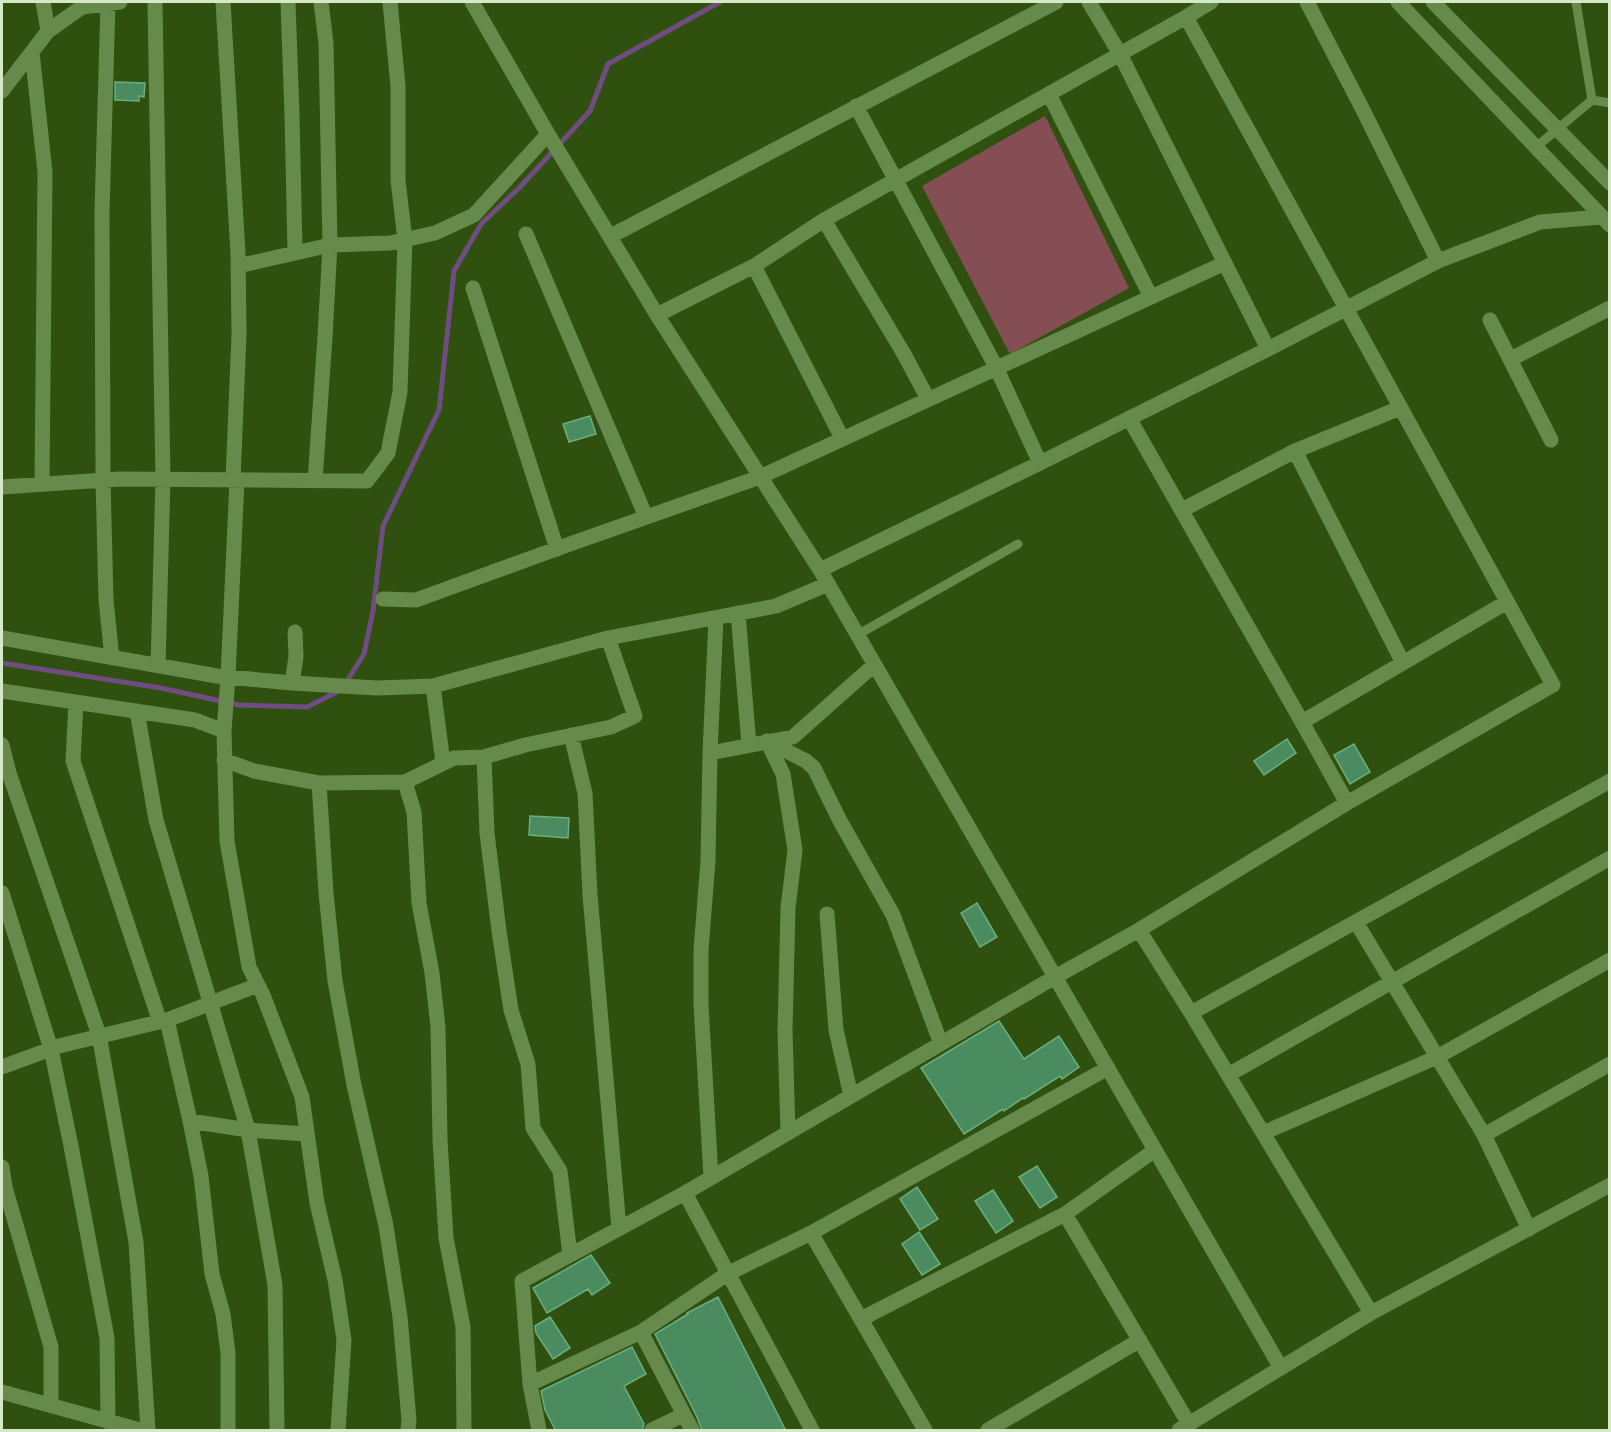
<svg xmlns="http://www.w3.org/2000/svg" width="1611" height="1432" viewBox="0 0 1611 1432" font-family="'Archivo Narrow',sans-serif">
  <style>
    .green { fill: #844e54 }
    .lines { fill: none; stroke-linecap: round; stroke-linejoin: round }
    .stream { stroke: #6f4c82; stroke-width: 5 }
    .building { fill: #4b8b60; stroke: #6aaf7f; stroke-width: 1.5 }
    .service { stroke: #668a4b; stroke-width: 9 }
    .minor { stroke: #668a4b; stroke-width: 15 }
    .tertiary { stroke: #668a4b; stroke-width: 15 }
  </style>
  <rect width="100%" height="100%" fill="#30500f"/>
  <!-- green -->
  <path class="green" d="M1045 116 1129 288 1010 354 922 186Z"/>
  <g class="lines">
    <!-- stream -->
    <path class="stream" d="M2 663 161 688 239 705 307 707 339 691
      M345 684 364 654 373 611 383 526 439 410 454 271 481 224 520 187 590 111 608 64 720 2"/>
  </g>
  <!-- building -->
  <path class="building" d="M115 82 145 83 144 97 139 96V101L115 100Z
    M590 416 596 434 569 442 563 424Z
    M1287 739 1296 753 1264 775 1254 761Z
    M1354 744 1370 772 1350 784 1334 755Z
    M530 816 569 818 568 838 529 835Z
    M977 903 997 937 980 947 961 913Z
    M999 1021 1024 1059 1059 1036 1079 1067 1062 1079 1060 1076 1024 1099 1023 1098 1004 1111 1003 1109 964 1134 921 1068Z
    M1037 1166 1057 1197 1040 1208 1019 1177Z
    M917 1187 938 1219 920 1230 900 1199Z
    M993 1190 1013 1221 996 1233 975 1201Z
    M919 1232 940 1264 922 1275 902 1244Z
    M591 1255 610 1283 592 1295 588 1289 547 1313 533 1288Z
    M718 1297 777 1413 786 1431H702L697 1417 655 1334 688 1314 687 1313Z
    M550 1317 570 1348 553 1359 536 1333 535 1326Z
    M632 1347 646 1374 624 1386 644 1424 642 1431H556L545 1410 541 1391Z"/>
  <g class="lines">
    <!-- service -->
    <path class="service" d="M1576 2 1592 100
      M1535 148 1592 100 1610 103
      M857 635 1018 544"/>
    <!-- minor -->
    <path class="minor" d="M43 2 48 31
      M155 2 163 479 158 666
      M223 2 238 253 239 334 233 480
      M288 2 292 115 295 252
      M321 2 326 43 330 245 390 243 435 233 474 215 548 134
      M472 2 548 134 657 315 820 570 1281 1368
      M1089 2 1120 54 1268 349 1438 261 1362 108 1307 2
      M108 3 102 211 103 480 106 600 112 658
      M32 52 45 172 42 484
      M2 91 48 31 82 7 120 2
      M1049 94 1151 297
      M856 106 996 367 1040 463
      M824 220 904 354 928 399
      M526 234 646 517
      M611 236 1056 2
      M1438 261 1540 222 1601 217
      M238 266 330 245 325 337 315 481
      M754 266 842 438
      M473 288 557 549
      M657 315 754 266 824 220 1186 17
      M1490 320 1551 440
      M1511 359 1610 308
      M1129 418 1302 722 1507 602
      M1295 451 1400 408
      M2 487 119 479 367 481 388 453 400 392 405 240 398 180V86L390 2
      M1182 510 1295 451 1403 663
      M820 570 1040 463 1268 349
      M383 599 416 600 570 544 760 477 1225 263
      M738 613 749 745
      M2 638 217 676 292 683 296 657 295 632
      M292 683 377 688 433 686
      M2 691 195 720 224 731 227 841 249 967 263 995 302 1097 317 1203 335 1280 344 1340 338 1430
      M76 702 73 761 160 1022
      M137 711 156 820 248 1130 275 1285 277 1430
      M1302 722 1347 803
      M224 731 228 677 237 480
      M571 735 585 793 590 895 619 1228
      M767 741 783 774 795 850 788 908 785 1031 788 1133
      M767 741 806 761 814 768 839 819 893 915 941 1044
      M2 745 9 773 99 1035 136 1242 148 1430
      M710 753 793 737 874 665
      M484 757 487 833 499 931 511 1010 528 1064 533 1128 560 1171 570 1255
      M224 760 254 771 319 783 405 782 454 758 484 757 525 745 611 727 635 716 608 638 776 606 828 584
      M443 763 433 686 608 638
      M405 782 414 812 419 903 432 973 438 1027 440 1139 446 1238 463 1327 464 1430
      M319 783 326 893 335 981 354 1085 386 1226 400 1317 409 1420 408 1430
      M2 893 51 1049 71 1146 107 1338 108 1422
      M827 914 836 1030 851 1096
      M1356 922 1484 1135 1610 1064
      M1139 930 1191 1013 1371 1313
      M1191 1013 1610 781
      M167 1020 190 1121 201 1176 212 1274 223 1314 228 1353V1430
      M2 1067 59 1046 167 1020 258 985
      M1228 1075 1610 858
      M190 1121 248 1130 307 1134
      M1263 1133 1437 1057 1610 960
      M1484 1135 1529 1229
      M2 1167 5 1187 51 1347V1406
      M711 1177 701 1005V950L708 861 710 753 716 618
      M1065 1214 1155 1150
      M811 1233 925 1430
      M861 1319 1065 1214 1189 1424
      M530 1384 522 1281 685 1193
      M2 1392 140 1430
      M539 1430 530 1384 641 1332
      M652 1430 683 1415
      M692 1430 641 1332 727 1274 811 1233 1108 1068
      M812 1430 685 1193 1055 977 1139 930 1347 803 1553 685 1186 17 1211 2
      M988 1430 1140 1340
      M1179 1430 1371 1313 1610 1185"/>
    <!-- tertiary -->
    <path class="tertiary" d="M1398 2 1610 225
      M1433 2 1610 183"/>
  </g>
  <!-- border -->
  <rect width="1611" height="1432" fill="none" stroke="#d5e9c7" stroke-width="6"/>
</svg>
